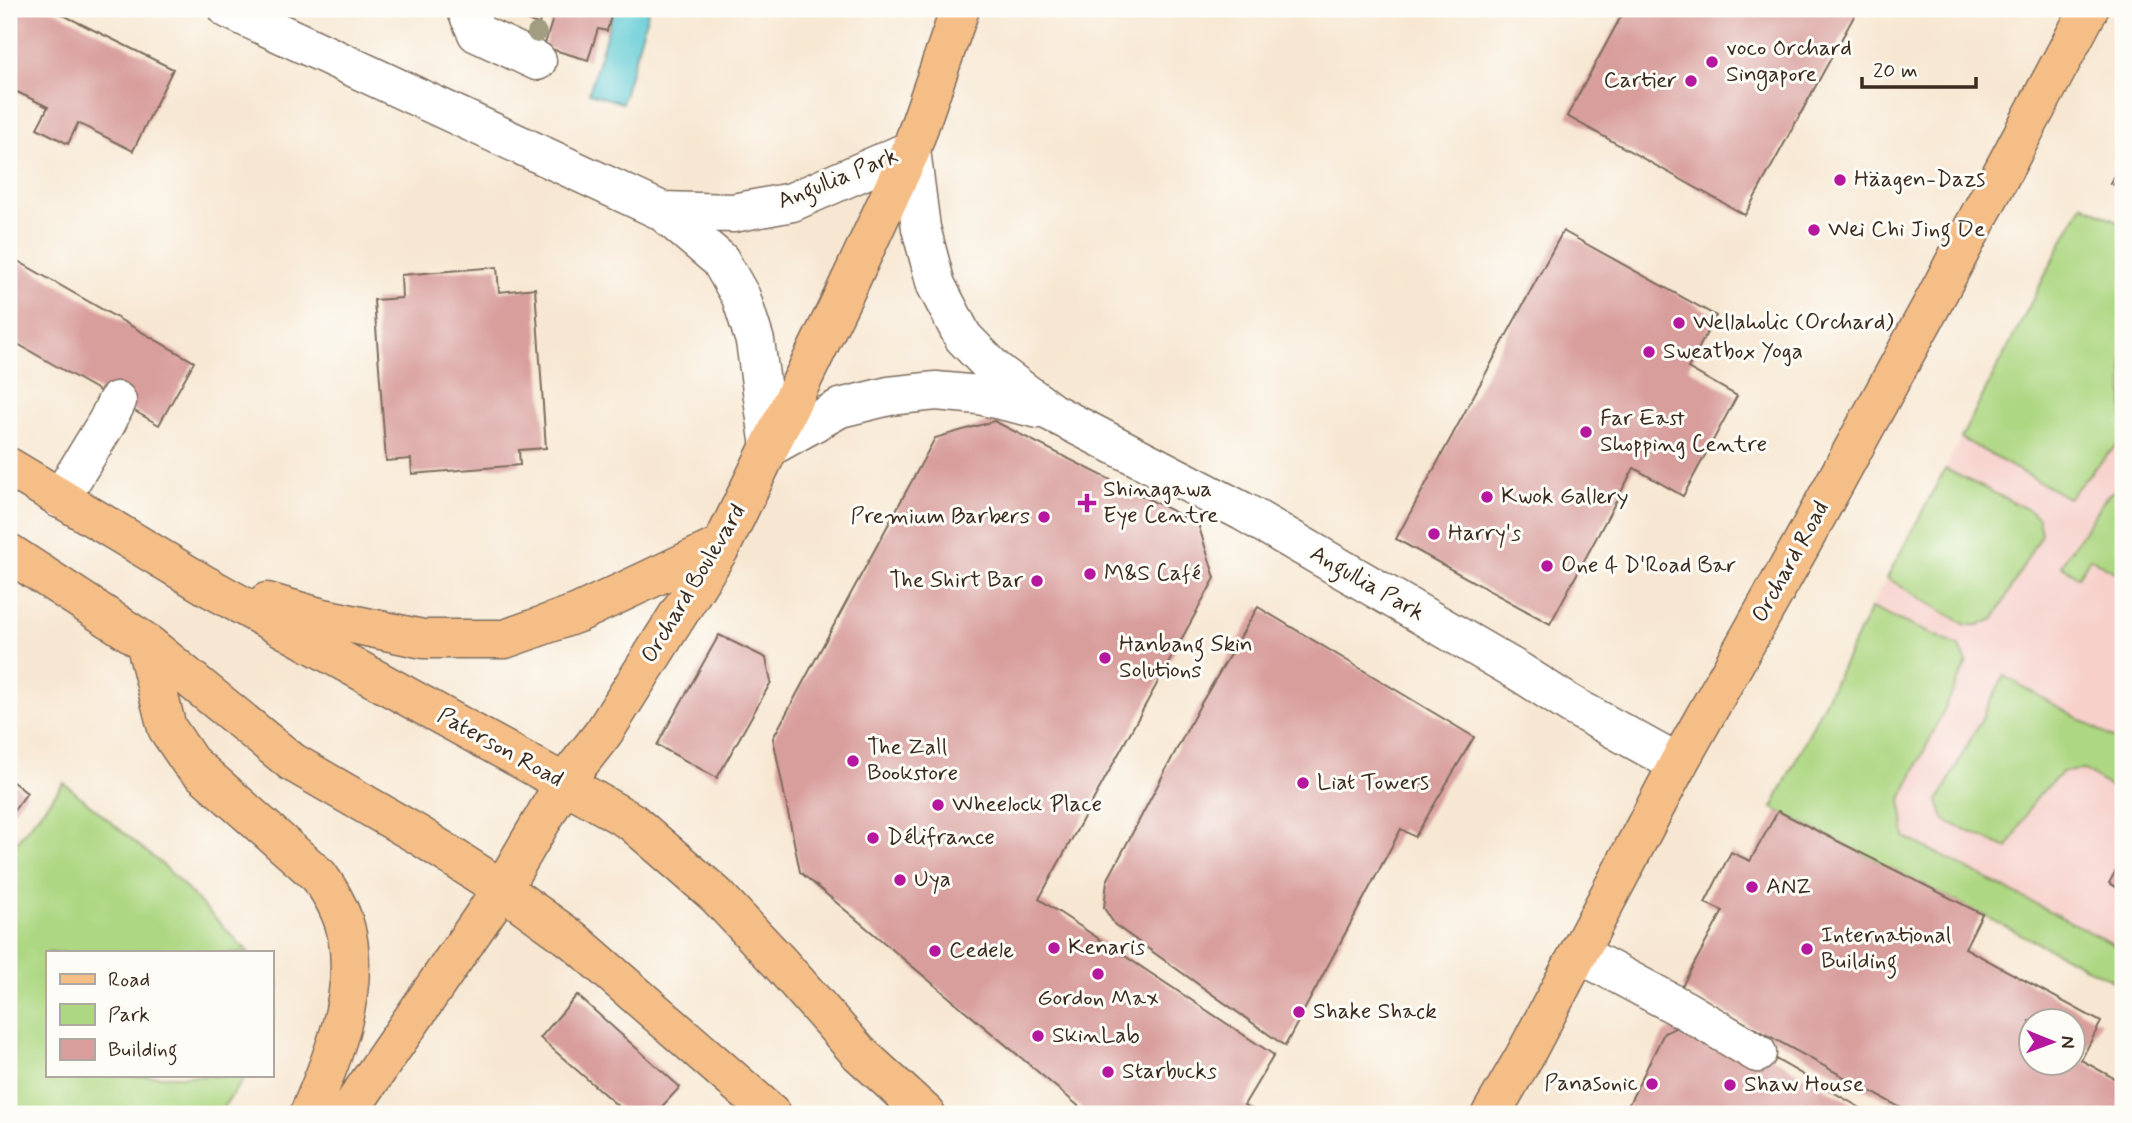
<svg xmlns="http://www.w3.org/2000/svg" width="2132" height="1123" viewBox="0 0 2132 1123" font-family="Mynerve,sans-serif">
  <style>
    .built { fill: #f7d0ca }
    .green { fill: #add782; stroke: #748050; stroke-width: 2 }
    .water { fill: #5dcad4; stroke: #4c7a79; stroke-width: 2 }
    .building { fill: #d89e9c; fill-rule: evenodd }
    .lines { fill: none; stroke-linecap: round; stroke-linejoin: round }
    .minor-casing { stroke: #7d6c5d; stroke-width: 41 }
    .major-casing { stroke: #7d6c5d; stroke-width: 41 }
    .minor { stroke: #fff; stroke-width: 38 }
    .major { stroke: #f6be87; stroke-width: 38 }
    .tree { fill: #a29c80 }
    .poi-dot { fill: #b5179e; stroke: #fdfcf7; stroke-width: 2.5 }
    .labels { text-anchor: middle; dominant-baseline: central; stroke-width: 6; stroke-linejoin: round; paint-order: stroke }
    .poi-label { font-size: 23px; fill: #3b2a1e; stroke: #fdfcf7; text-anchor: start }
    .street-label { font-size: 23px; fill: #3b2a1e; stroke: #fdfcf7 }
  </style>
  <rect width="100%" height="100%" fill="#fdfcf7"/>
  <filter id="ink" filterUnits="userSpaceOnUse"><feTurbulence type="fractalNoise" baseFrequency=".0143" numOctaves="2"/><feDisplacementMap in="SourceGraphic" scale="14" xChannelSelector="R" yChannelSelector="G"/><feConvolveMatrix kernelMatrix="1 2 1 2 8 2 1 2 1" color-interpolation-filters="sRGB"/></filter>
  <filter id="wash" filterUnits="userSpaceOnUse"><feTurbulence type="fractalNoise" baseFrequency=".00686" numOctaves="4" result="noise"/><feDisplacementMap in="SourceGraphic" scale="28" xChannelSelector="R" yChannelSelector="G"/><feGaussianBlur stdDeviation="1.57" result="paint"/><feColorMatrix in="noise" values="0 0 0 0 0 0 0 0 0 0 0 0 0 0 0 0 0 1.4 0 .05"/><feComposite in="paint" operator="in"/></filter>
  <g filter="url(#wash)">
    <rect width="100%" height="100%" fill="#f7e7d2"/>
    <!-- built -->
    <path class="built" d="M2082 204 2123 224V986L1772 808 1880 590 1952 456Z"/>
    <!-- green -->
    <path class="green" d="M2082 204 2123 224V441L2106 456 2068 498 1961 438Z
      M1945 469 2029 510 2038 518 2041 534 1994 619 1979 625H1966L1887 578Z
      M2123 485V577L2090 558 2078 577 2061 565 2106 497Z
      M1871 608 1959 646 1967 662 1901 799 1905 837 2123 949V986L1772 808Z
      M2004 676 2123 744V796L2085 770 2062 772 2034 800 2008 848 1945 821 1938 801Z
      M64 783 166 868 249 953H47V1076H246L218 1114H9V851Z
      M271 976 278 984 271 1032Z"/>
    <!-- water -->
    <path class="water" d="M614 9H649L622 103 589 93Z"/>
    <g id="blocks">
      <!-- building -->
      <path class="building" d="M9 9H51L173 69 133 151 78 123 68 144 37 128 48 107 9 88Z
        M511 9H613L607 31 598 29 588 60 544 47 553 18 541 16 539 24 525 20 527 15Z
        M1625 9H1858L1745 215 1567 116Z
        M2123 159V189L2110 183Z
        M1563 231 1716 316 1688 368 1737 396 1683 496 1634 468 1550 624 1396 539Z
        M9 256 194 362 159 425 9 339Z
        M497 267 499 292 535 288 546 448 519 450 520 465 412 474 411 459 386 461 374 300 402 298 401 275Z
        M994 421 1198 524 1215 578 1039 899 1274 1055 1244 1105 1261 1114H1088L800 872 773 738 935 438Z
        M1258 607 1474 737 1415 837 1401 829 1285 1046 1115 925 1104 908 1107 881 1199 707Z
        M719 635 766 658 771 682 717 778 657 745Z
        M9 779 27 793 9 817Z
        M1778 811 1982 914 1965 948 2101 1022 2081 1060 2123 1083V1114H1912L1681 988 1723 911 1705 903 1731 852 1750 861ZM2030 1021H2072V1064H2030Z
        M2123 858V891L2109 883Z
        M577 995 680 1087 655 1114H627L540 1038Z
        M1688 1022 1765 1053 1871 1114H1624L1664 1033Z"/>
    </g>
  </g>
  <g filter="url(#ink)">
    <use href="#blocks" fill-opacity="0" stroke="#7d6c5d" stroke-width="2"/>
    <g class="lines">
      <defs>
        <path id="minor" d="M228 9 662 211 720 260 741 297 755 341 770 447 840 408 889 396 936 391 979 395 1039 409
          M466 9 477 33 537 61
          M662 211 733 213 792 202 911 150 921 228 936 285 963 337 995 370 1051 412 1244 512 1518 671 1571 705 1678 764
          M60 499 107 422 117 401
          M1580 954 1685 1010 1757 1053"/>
        <path id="major" d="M9 467 205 585 564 783 632 822 716 895 780 963 859 1053 926 1114
          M9 553 145 642 292 762 420 836 502 889 573 940 772 1114
          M267 602 319 617 423 639H505L578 613 722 545
          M145 642 167 728 190 762 319 876C332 894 343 913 347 935 359 995 332 1060 309 1114
          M347 1114 502 889 564 783 604 732 722 545 847 288 911 150 960 9
          M1491 1114 1524 1057 1678 764 1801 545 1935 299 2089 9"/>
      </defs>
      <!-- minor casing -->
      <use href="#minor" class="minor-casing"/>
      <!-- major casing -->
      <use href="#major" class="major-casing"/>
      <!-- minor -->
      <use href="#minor" class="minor"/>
      <!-- major -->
      <use href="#major" class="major"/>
    </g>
    <!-- trees -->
    <circle class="tree" cx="537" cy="33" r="10"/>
  </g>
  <!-- markers -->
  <g class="poi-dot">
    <circle cx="1712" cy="62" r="7"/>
    <circle cx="1691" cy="81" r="7"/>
    <circle cx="1840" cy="180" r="7"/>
    <circle cx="1814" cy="230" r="7"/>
    <circle cx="1679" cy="323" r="7"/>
    <circle cx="1649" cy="352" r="7"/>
    <circle cx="1586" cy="432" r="7"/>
    <circle cx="1487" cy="497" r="7"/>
    <path d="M1083.5 492.5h7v7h7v7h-7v7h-7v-7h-7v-7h7z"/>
    <circle cx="1044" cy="517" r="7"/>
    <circle cx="1434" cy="534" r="7"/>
    <circle cx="1547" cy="566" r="7"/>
    <circle cx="1090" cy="574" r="7"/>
    <circle cx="1037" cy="581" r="7"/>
    <circle cx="1105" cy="658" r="7"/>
    <circle cx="853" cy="761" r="7"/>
    <circle cx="1303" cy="783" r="7"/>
    <circle cx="938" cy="805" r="7"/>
    <circle cx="873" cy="838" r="7"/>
    <circle cx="900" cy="880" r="7"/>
    <circle cx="1752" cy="887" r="7"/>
    <circle cx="1054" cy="948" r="7"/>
    <circle cx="1807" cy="949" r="7"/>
    <circle cx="935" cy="951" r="7"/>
    <circle cx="1098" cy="974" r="7"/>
    <circle cx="1299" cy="1012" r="7"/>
    <circle cx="1038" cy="1036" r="7"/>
    <circle cx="1108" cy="1072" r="7"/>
    <circle cx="1652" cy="1084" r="7"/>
    <circle cx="1730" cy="1085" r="7"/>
  </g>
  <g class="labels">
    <!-- poi labels -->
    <g class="poi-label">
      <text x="1726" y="49">voco Orchard<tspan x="1726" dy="26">Singapore</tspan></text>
      <text x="1677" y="81" text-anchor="end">Cartier</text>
      <text x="1854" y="180">Häagen-Dazs</text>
      <text x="1828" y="230">Wei Chi Jing De</text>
      <text x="1693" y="323">Wellaholic (Orchard)</text>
      <text x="1663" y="352">Sweatbox Yoga</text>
      <text x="1600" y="419">Far East<tspan x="1600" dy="26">Shopping Centre</tspan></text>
      <text x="1103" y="490">Shinagawa<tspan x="1103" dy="26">Eye Centre</tspan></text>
      <text x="1501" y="497">Kwok Gallery</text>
      <text x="1030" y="517" text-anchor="end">Premium Barbers</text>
      <text x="1448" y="534">Harry's</text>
      <text x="1561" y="566">One 4 D'Road Bar</text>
      <text x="1104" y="574">M&amp;S Café</text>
      <text x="1023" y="581" text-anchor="end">The Shirt Bar</text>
      <text x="1119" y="645">Hanbang Skin<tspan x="1119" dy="26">Solutions</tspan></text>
      <text x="867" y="748">The Zall<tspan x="867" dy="26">Bookstore</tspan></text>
      <text x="1317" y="783">Liat Towers</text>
      <text x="952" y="805">Wheelock Place</text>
      <text x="887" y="838">Délifrance</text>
      <text x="914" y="880">Uya</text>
      <text x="1766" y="887">ANZ</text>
      <text x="1821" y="936">International<tspan x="1821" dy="26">Building</tspan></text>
      <text x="1068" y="948">Kenaris</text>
      <text x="949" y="951">Cedele</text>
      <text x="1098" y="999" text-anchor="middle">Gordon Max</text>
      <text x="1313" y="1012">Shake Shack</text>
      <text x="1052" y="1036">SkinLab</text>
      <text x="1122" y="1072">Starbucks</text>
      <text x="1638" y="1084" text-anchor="end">Panasonic</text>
      <text x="1744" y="1085">Shaw House</text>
    </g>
    <!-- street labels -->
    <g class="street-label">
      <text transform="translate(838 179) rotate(-22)">Angullia Park</text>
      <text transform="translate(1791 562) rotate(-61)">Orchard Road</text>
      <text transform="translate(694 584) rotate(-59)">Orchard Boulevard</text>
      <text transform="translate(1367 584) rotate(30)">Angullia Park</text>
      <text transform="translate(500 748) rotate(29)">Paterson Road</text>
    </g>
  </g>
  <!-- margin -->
  <rect width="2132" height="1123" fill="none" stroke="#fdfcf7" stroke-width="35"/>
  <!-- legend -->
  <rect x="46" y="951" width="228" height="126" fill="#fdfcf7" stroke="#afa8a0" stroke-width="2"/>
  <rect x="60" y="974" width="35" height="10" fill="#f6be87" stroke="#afa8a0" stroke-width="2"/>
  <text x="108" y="986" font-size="21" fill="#3b2a1e">Road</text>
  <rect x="60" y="1004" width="35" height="21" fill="#add782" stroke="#afa8a0" stroke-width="2"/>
  <text x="108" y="1021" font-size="21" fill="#3b2a1e">Park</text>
  <rect x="60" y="1039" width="35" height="21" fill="#d89e9c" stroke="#afa8a0" stroke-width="2"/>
  <text x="108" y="1056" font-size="21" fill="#3b2a1e">Building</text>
  <!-- north arrow -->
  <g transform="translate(2052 1042) rotate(91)"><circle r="33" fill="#fdfcf7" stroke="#afa8a0" stroke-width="2"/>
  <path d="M0-5L12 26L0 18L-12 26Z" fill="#b5179e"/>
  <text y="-10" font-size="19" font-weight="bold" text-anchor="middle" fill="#3b2a1e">N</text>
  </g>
  <!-- scale -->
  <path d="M1862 77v10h114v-10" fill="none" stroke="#3b2a1e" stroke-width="3.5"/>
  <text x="1873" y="77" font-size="21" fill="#3b2a1e" stroke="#fdfcf7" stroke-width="5" paint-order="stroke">20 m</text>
</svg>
